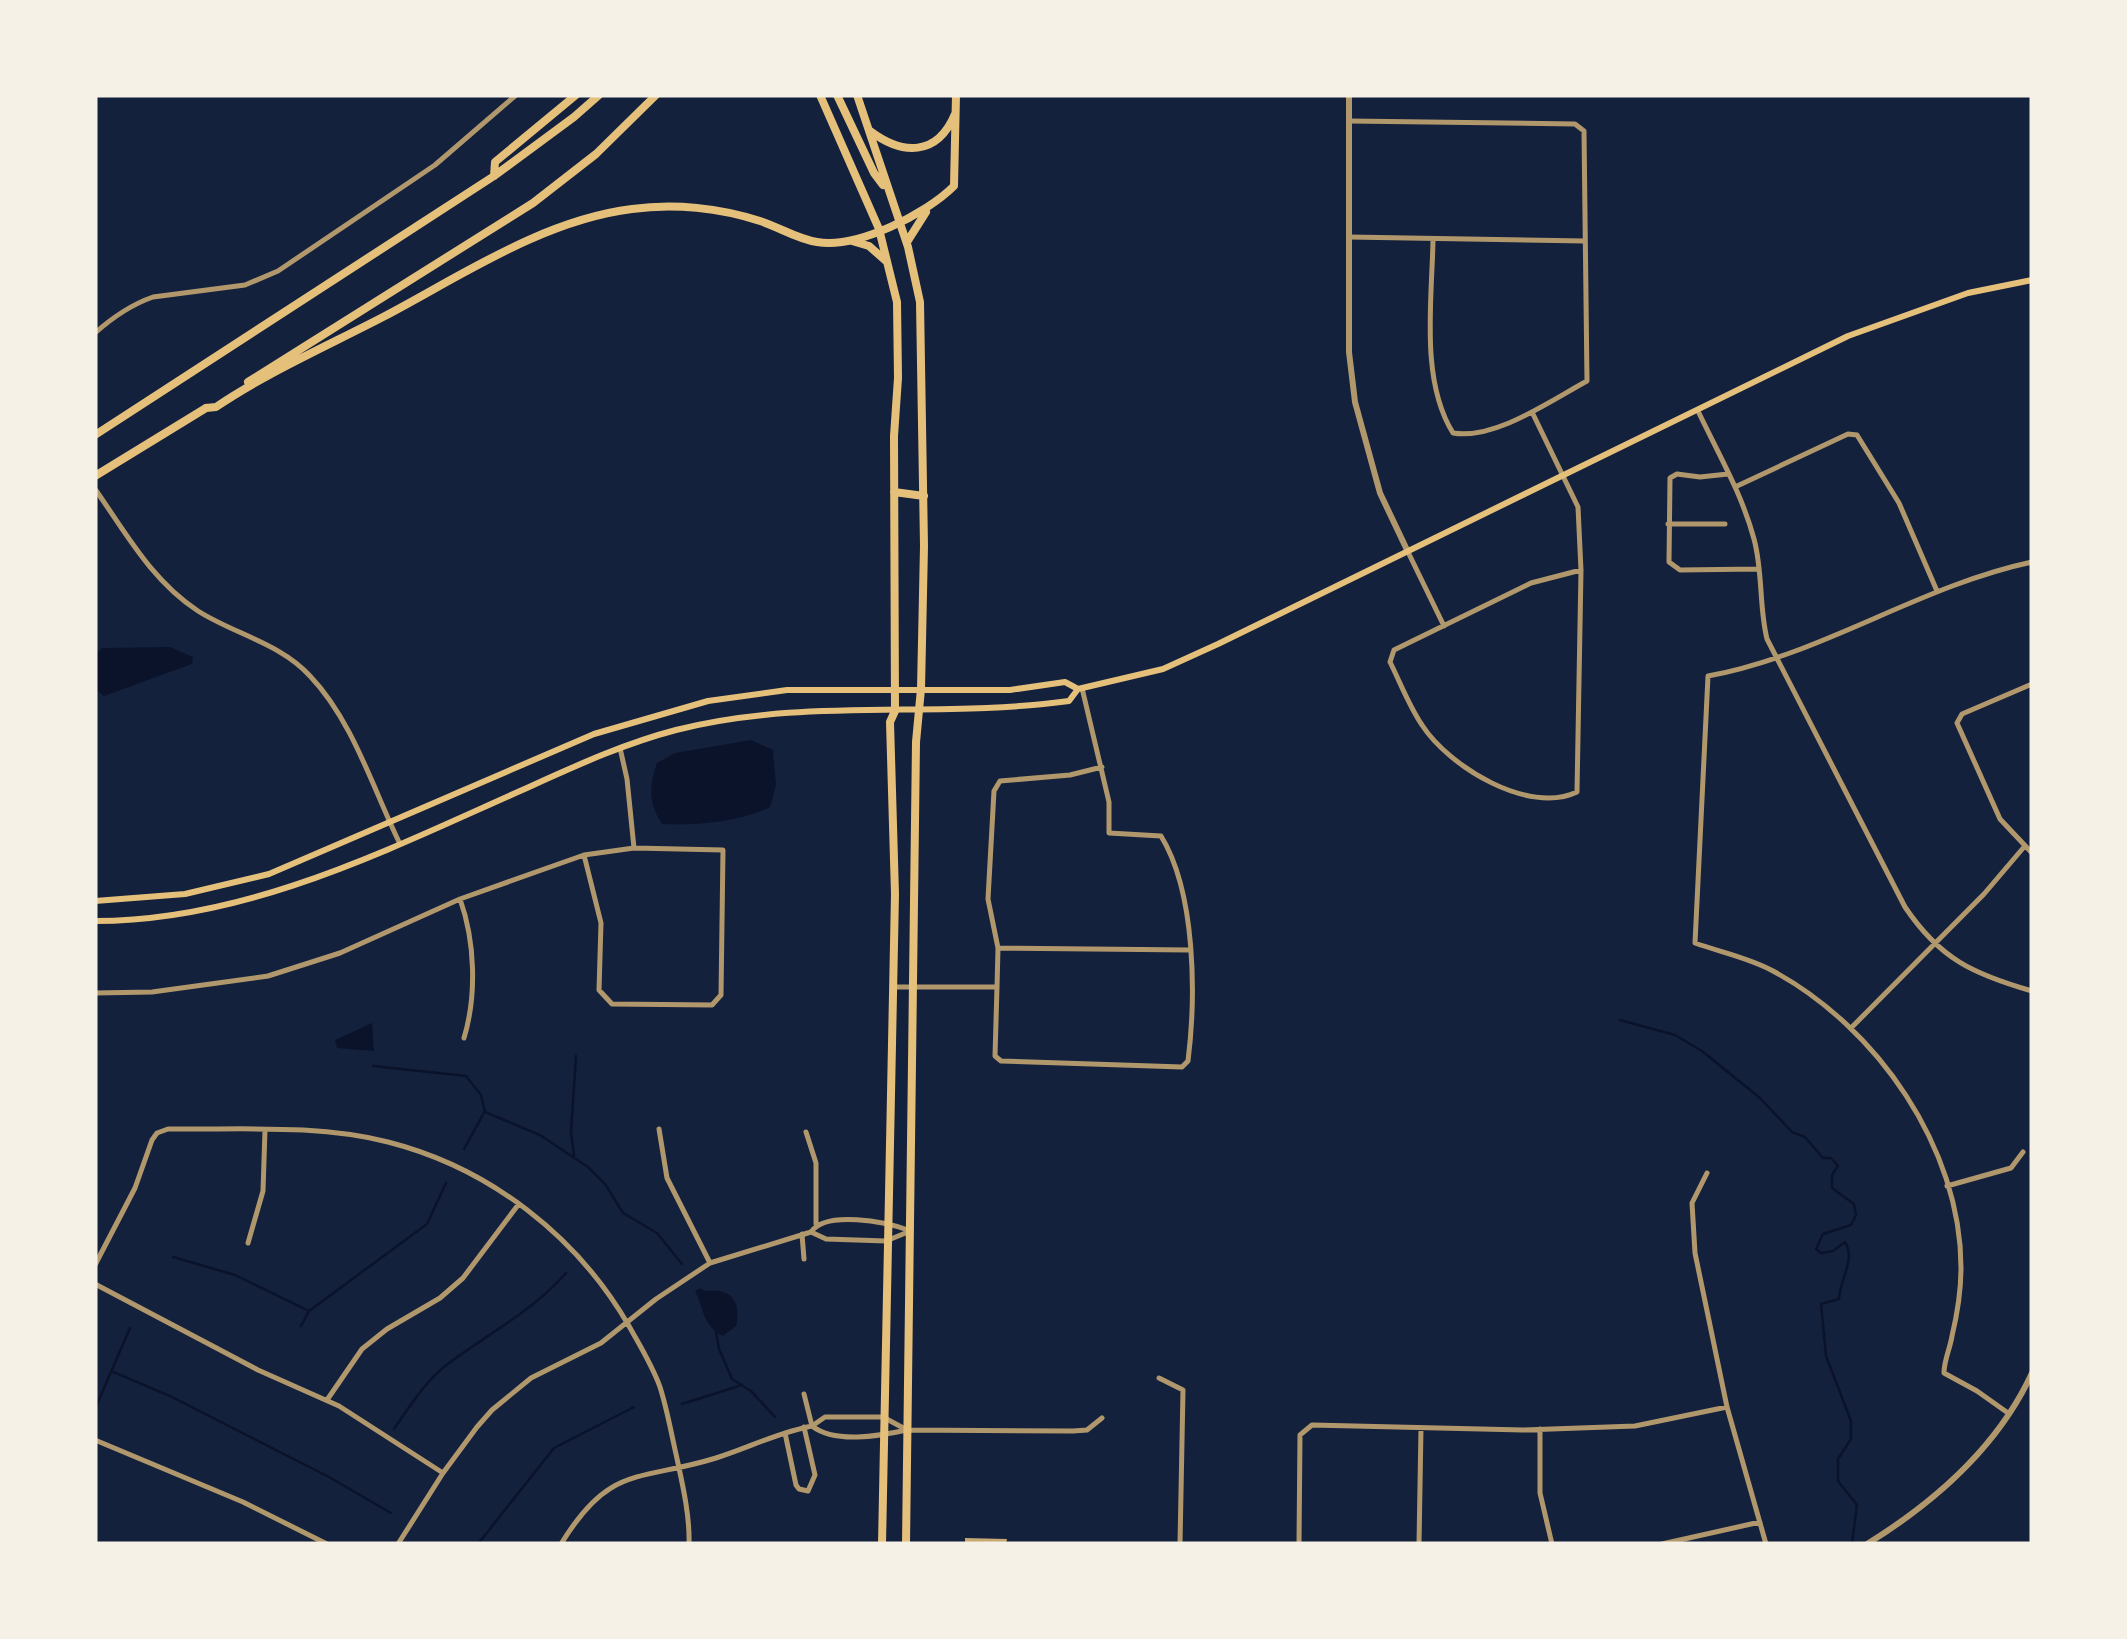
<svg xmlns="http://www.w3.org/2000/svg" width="2127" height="1639" viewBox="0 0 2127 1639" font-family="Manrope,sans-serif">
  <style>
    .water { fill: #0b132b }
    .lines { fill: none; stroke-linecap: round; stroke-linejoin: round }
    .stream { stroke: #0b132b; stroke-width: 2.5 }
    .building { fill: #c6a872 }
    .minor { stroke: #b1986c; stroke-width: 5 }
    .tertiary { stroke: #b1986c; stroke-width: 6 }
    .secondary { stroke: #e5c07b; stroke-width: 6 }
    .primary { stroke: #e5c07b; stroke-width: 8 }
  </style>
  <rect width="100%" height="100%" fill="#14213d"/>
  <!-- water -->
  <path class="water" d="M170 647 193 657 192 664 104 696 95 689V654L102 648Z
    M751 740 773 750 776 785 770 807C741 822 695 826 662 824 648 802 649 788 657 763L675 753Z
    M372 1023 374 1051 337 1048 335 1040Z
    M700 1288 705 1291C730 1288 742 1300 736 1326L723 1336C701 1324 705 1310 695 1291Z"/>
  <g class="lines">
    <!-- stream -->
    <path class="stream" d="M1620 1020 1675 1035 1702 1051 1760 1098 1792 1132 1805 1137 1823 1158H1831L1838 1166 1832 1175V1188L1854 1204 1856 1215 1851 1225 1823 1234 1816 1249 1821 1253 1833 1251 1845 1242C1856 1259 1840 1279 1839 1299L1821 1304 1826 1356 1851 1421V1439L1838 1459V1481L1857 1505 1852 1544
      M373 1066 466 1076 481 1095 485 1112 540 1135 588 1167 605 1184 623 1213 657 1233 682 1264
      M464 1149 485 1111
      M574 1155 571 1132 576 1056
      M173 1257 235 1275 307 1310
      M301 1326 309 1311 427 1224 446 1183
      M716 1331 719 1349 732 1379 751 1391 775 1417
      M111 1371 170 1396 329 1477 391 1513
      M682 1404 742 1385
      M95 1409 130 1328
      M394 1429C410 1406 426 1380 449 1363 488 1334 534 1310 566 1273
      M478 1544 554 1448 634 1407"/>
  </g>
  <!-- building -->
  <path class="building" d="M965 1538 1007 1539 1006 1544H965Z"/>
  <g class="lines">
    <!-- minor -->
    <path class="minor" d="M1349 121 1575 124 1584 131 1587 381C1550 401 1495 440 1453 433 1420 380 1432 300 1433 240
      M1349 237 1585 241
      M95 333C113 317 130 305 153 297L245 285 278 271 435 165 516 95
      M1698 411C1718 453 1742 494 1754 539 1763 572 1759 607 1767 639L1905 907C1940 959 1973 974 2032 991
      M1532 412 1578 507 1581 570 1577 792C1529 815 1449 767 1422 725 1409 706 1400 682 1390 662L1394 650 1531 583 1581 570
      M1728 474 1700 477 1677 474 1670 478 1669 562 1680 570 1758 569
      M1735 487 1848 434 1857 435 1899 503 1937 591
      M95 489C126 533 151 580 198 611 234 634 280 643 310 676 353 721 373 789 400 844
      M1668 524H1725
      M1408 552 1444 626
      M2032 684 1962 714 1957 723 2000 819 2032 853
      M620 748 627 779 634 848
      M460 899C475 941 477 995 464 1038
      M998 948 1190 950
      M893 987H997L998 948 988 899 994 791 1000 781 1070 775 1102 767
      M997 987 995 1056 1001 1061 1182 1067 1188 1061C1196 997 1196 893 1161 836L1109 833V802L1082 688
      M95 993 152 992 268 976 340 953 460 899 584 855 634 848 723 850 721 995 712 1005 612 1004 599 990 601 923 584 855
      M1851 1028 1984 894 2024 847
      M659 1129 667 1178 710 1263
      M806 1132 816 1163V1224
      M1707 1173 1692 1203 1695 1253 1727 1407 1766 1544
      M1947 1186 2011 1168 2023 1152
      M811 1232 826 1239 886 1241 908 1232
      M802 1234 804 1259
      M248 1243 263 1191 265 1130
      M95 1265 135 1188 152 1140 157 1133 168 1129C240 1130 317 1124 388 1142 490 1168 577 1236 629 1326 640 1346 652 1365 660 1387 667 1409 671 1432 676 1454 682 1482 690 1515 689 1544
      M95 1284 258 1370 339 1406 443 1473
      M1159 1378 1183 1390 1180 1544
      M804 1394 812 1426C835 1444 879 1436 907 1430L1073 1431 1087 1430 1102 1418
      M327 1400 362 1349 387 1329 440 1298 463 1278 518 1205
      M2008 1413 1977 1391 1944 1373C1944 1360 1950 1349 1952 1336 1957 1315 1961 1290 1961 1268 1961 1148 1877 1027 1773 971 1750 958 1720 952 1695 943L1708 676C1822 655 1919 586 2032 562
      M1540 1429V1493L1552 1544
      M785 1433 796 1485 799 1489 808 1491 815 1475 804 1427
      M95 1440 243 1502 327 1544
      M398 1544 443 1473 477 1427 492 1410 531 1378 601 1343 656 1299 710 1263 811 1232C826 1210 886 1222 908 1230
      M561 1544C610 1464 638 1482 716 1458 748 1448 779 1432 812 1426L825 1417H883L907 1430
      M1299 1544 1300 1435 1312 1425 1523 1430 1635 1426 1727 1407
      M1419 1544 1421 1428
      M1662 1544 1760 1522"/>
    <!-- tertiary -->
    <path class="tertiary" d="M1349 95V352L1355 402 1380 493 1408 552
      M1867 1544C1935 1502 1998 1447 2032 1373"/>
    <!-- secondary -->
    <path class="secondary" d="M95 901 185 894 269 874 594 734 708 701 787 690H1010L1065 682 1078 689 1163 669 1218 644 1848 336 1968 293 2032 280
      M95 921C246 921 385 851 520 791 571 768 622 744 676 730 804 697 939 719 1069 701L1078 689"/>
    <!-- primary -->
    <path class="primary" d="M820 95 879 229 897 302 898 378 894 436 895 711 890 722 895 894 882 1544
      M837 95 874 173 883 185
      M857 95 908 247 920 302 924 546 921 689 916 742 906 1544
      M870 131C902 155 937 157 955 114
      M494 176 495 162 576 95
      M852 241 869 246 886 261
      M907 242 926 212
      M248 382 533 203 596 154 656 95
      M206 408 216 407C268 372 327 346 383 317 461 276 543 220 632 209 674 203 720 208 760 221 779 227 797 239 817 242 857 249 926 214 954 186L956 95
      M95 435 494 176 574 117 599 95
      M95 476 206 408
      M894 492 924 496"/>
  </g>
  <!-- border -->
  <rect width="2127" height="1639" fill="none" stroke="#f6f1e7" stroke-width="195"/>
</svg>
